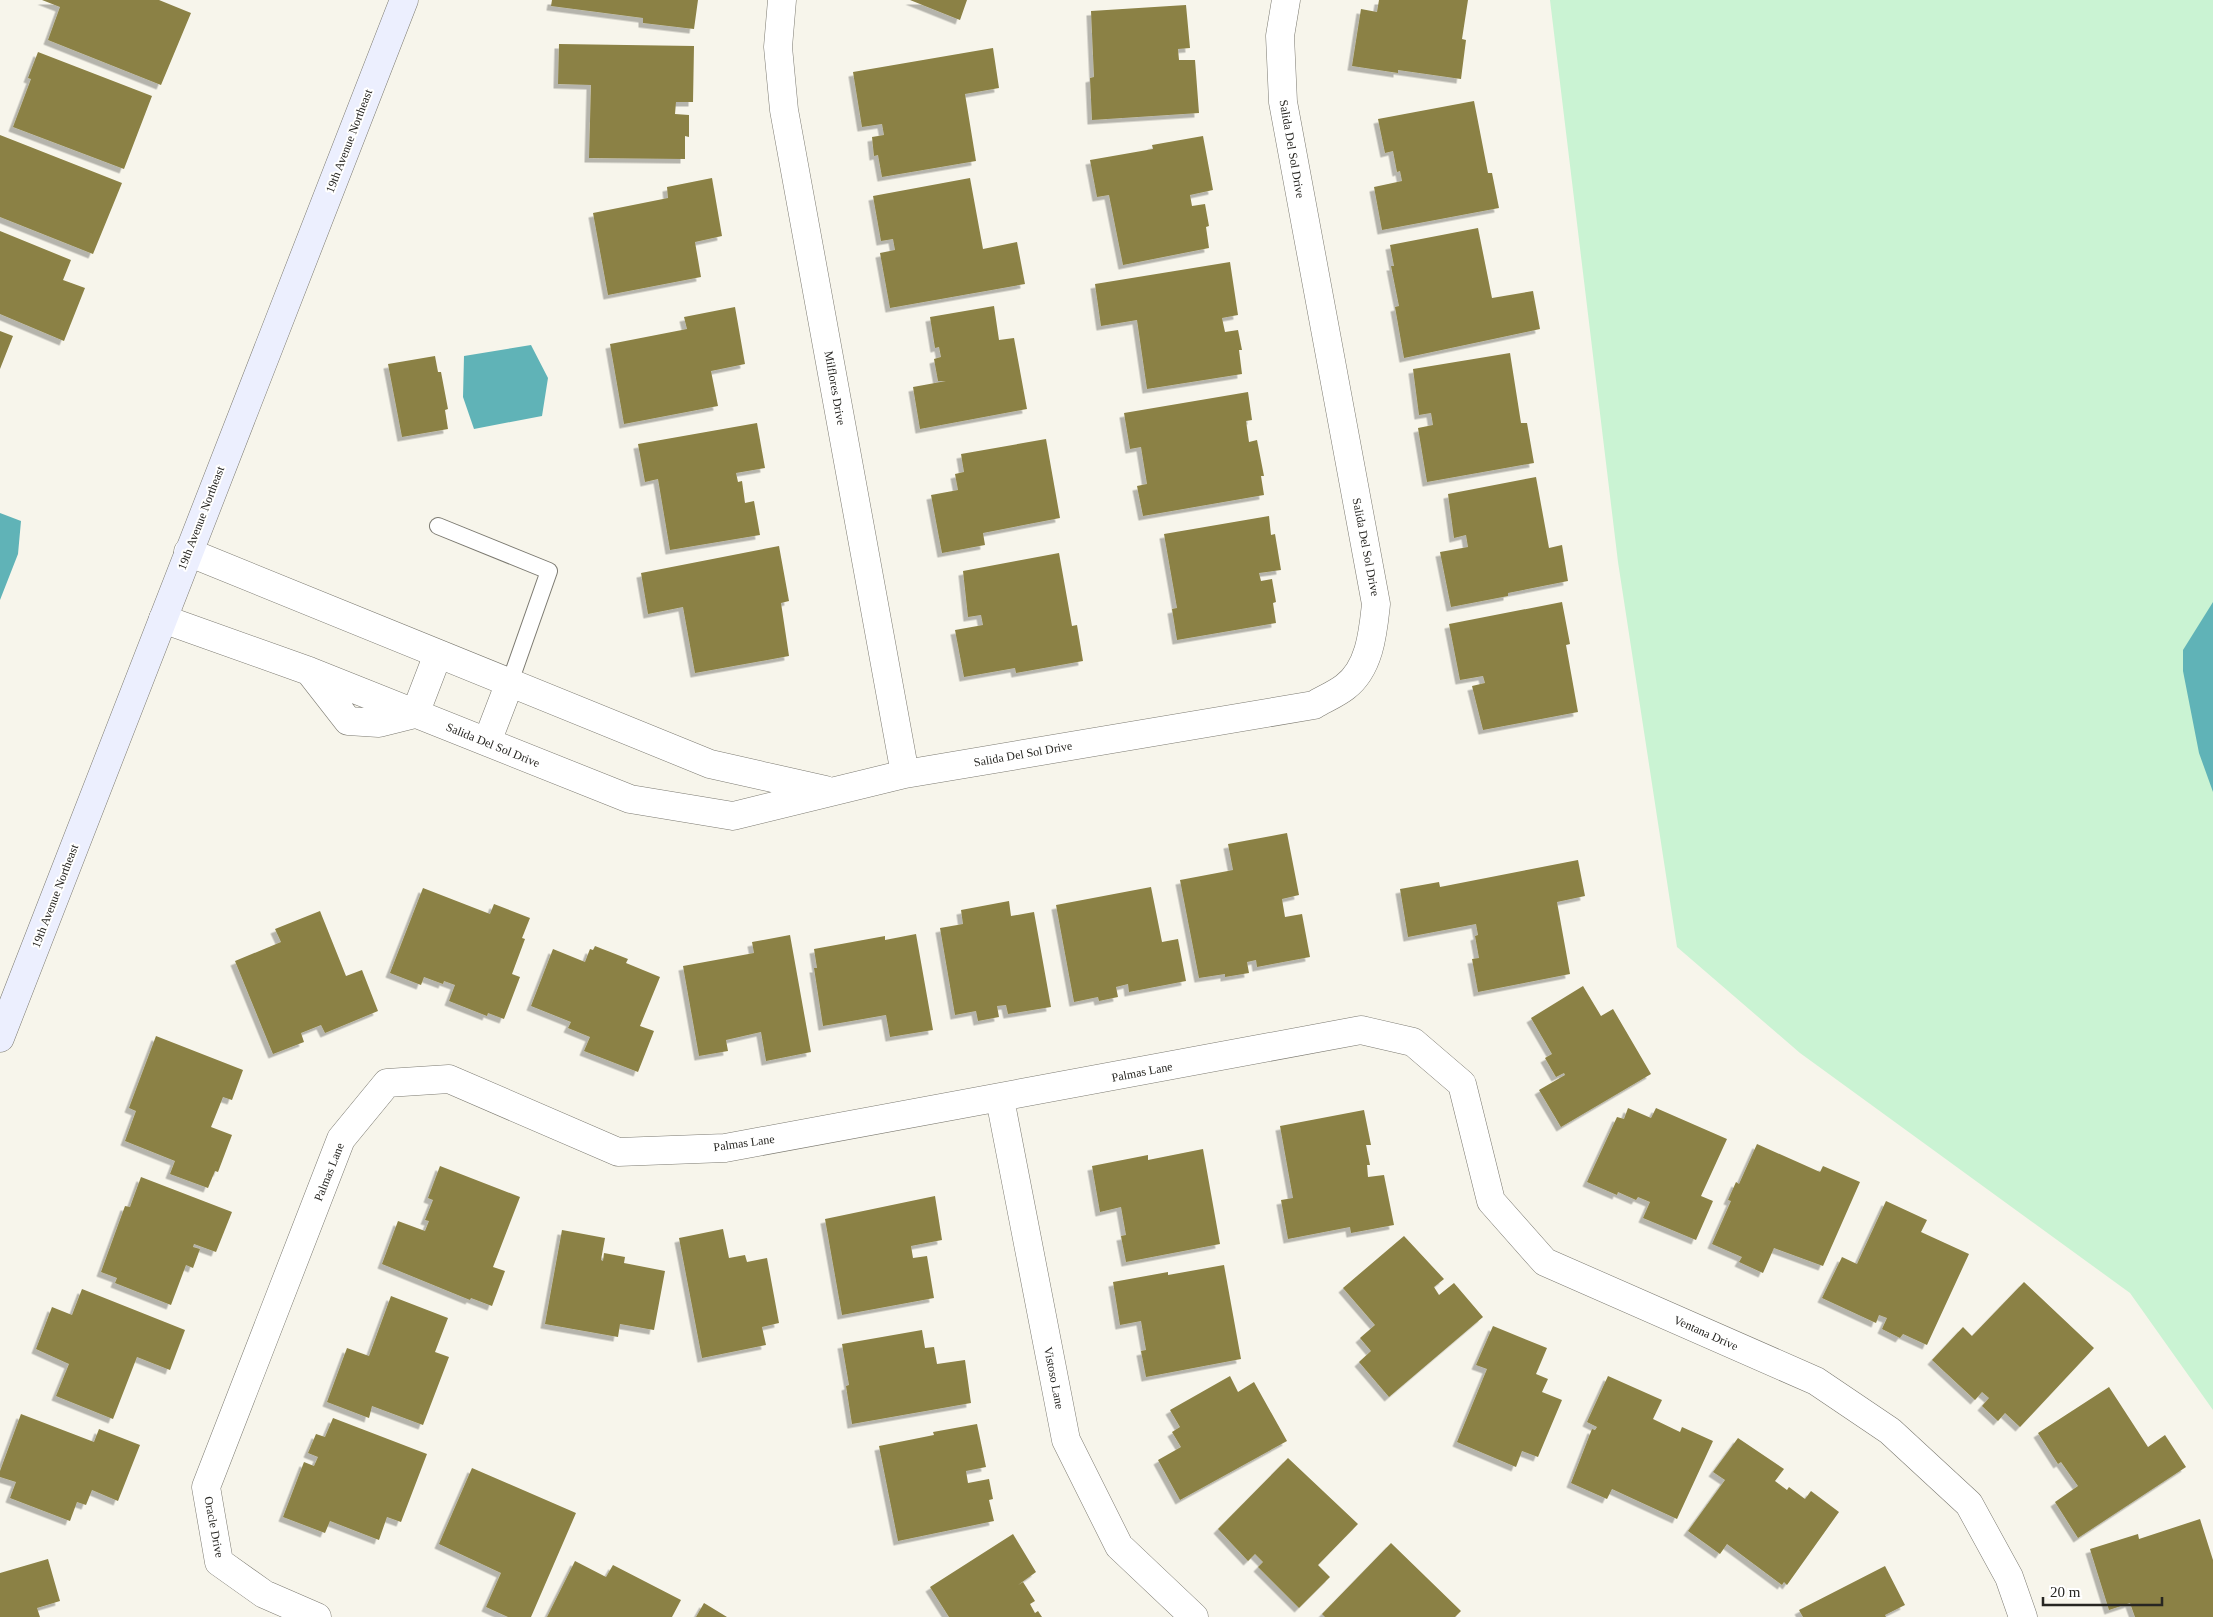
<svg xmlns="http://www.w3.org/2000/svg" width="2213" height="1617" viewBox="0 0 2213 1617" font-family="Georgia,serif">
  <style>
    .green { fill: #caf3d3 }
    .water { fill: #60b3b7 }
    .building { fill: #8b8145; filter: url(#shadow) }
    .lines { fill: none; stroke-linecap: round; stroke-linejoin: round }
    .lane-casing { stroke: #7c7a71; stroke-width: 18 }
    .street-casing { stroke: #7c7a71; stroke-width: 29 }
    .secondary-casing { stroke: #7c7a71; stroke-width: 29 }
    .lane { stroke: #fff; stroke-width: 16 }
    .street { stroke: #fff; stroke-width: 28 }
    .secondary { stroke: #eceffe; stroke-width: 28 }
    .labels { text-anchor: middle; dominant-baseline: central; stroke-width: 4; stroke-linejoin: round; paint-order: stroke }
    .street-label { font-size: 12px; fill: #272622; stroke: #fff }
  </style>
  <defs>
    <filter id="shadow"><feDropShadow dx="-4.5" dy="4.5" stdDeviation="0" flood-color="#0004"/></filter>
  </defs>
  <rect width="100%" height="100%" fill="#f7f5eb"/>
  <!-- green -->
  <path class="green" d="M1550 0H2213V1410L2130 1293 1800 1053 1677 947 1618 562Z"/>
  <!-- water -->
  <path class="water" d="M531 345 548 378 542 416 474 429 463 397 464 356Z
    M0 513 21 521 18 554 0 600Z
    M2213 602V792L2199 753 2183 671V650Z"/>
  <!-- building -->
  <path class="building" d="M42 0H159L191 13 161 85 48 40 60 7Z
    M552 0H698L694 29 643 23V18L551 6Z
    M910 0H967L960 20Z
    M1379 0H1468L1462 39 1466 40 1461 79 1398 70V73L1352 66 1361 9 1377 12Z
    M1186 5 1190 48 1178 49 1179 60H1195L1199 113 1092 120 1090 78 1094 77 1091 11Z
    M559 44 694 46 693 102H676L675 114 689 115V137L685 136V159L589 158 591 85 558 84Z
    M993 48 999 88 965 94 976 161 882 177 878 155 874 156 872 137 884 135 882 124 862 127 853 72Z
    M38 52 152 96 124 169 13 127 31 79 28 78Z
    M1474 101 1488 173H1492L1499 208 1382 230 1374 187 1402 181 1400 171 1397 172 1393 151 1385 153 1378 119Z
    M0 135 122 183 93 254 0 217Z
    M1203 136 1213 190 1190 195 1192 206 1205 204 1209 226 1206 227 1209 248 1123 265 1109 195 1097 197 1090 160 1153 149 1152 145Z
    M712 178 722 236 695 242 701 277 608 295 593 213 668 198 667 187Z
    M970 178 983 249 1017 242 1025 284 890 308 880 253 895 250 893 239 881 241 873 196Z
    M1478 228 1492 298 1533 291 1540 329 1404 358 1395 307 1399 306 1391 266H1394L1390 245Z
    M0 231 71 260 63 280 85 288 64 341 0 314Z
    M1230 262 1238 315 1222 318 1225 332 1238 330 1242 350H1239L1242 374 1147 389 1137 320 1101 326 1095 284Z
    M994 306 999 340 1014 338 1027 409 920 429 913 387 946 381H938L934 359 941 357 939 347 935 348 930 317Z
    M735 307 745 364 711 371 718 406 624 424 610 344 687 329 684 317Z
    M0 331 13 336 0 369Z
    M1510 353 1521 423H1527L1534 463 1427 482 1418 428 1433 425 1431 413 1419 415 1413 369Z
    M435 356 438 372H441L448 409 445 410 448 429 402 437 388 364Z
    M1248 392 1252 420 1246 421 1249 442 1257 440 1264 476H1261L1264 495 1143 516 1137 486 1147 484 1141 447 1130 449 1124 413Z
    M757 423 765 468 736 473 738 482 742 481 745 503 754 501 760 535 670 550 658 479 645 482 638 444Z
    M1046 439 1060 518 983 533 985 545 942 553 931 495 958 490 955 474 964 472 961 454Z
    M1536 477 1549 548 1562 545 1568 581 1508 593V596L1451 607 1440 552 1468 547 1466 535 1454 538 1448 494Z
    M1269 516 1271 535 1275 534 1281 570 1259 573 1261 581 1272 579 1276 602 1273 603 1276 623 1177 640 1172 609 1177 608 1164 534Z
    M779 546 789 601 781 603 789 656 695 673 683 607 648 614 641 573Z
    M1059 553 1072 626 1077 625 1083 661 1016 673 1015 668 964 677 955 630 983 625 981 615 968 617 963 571Z
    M1562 602 1570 644 1566 645 1578 712 1483 730 1472 686 1485 683 1483 676 1460 680 1449 624Z
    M1287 833 1299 895 1282 899 1285 917 1302 914 1310 957 1257 967 1256 960 1247 962 1249 973 1225 977V974L1199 978 1180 880 1233 870 1228 844Z
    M1578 860 1585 896 1557 902 1570 974 1478 992 1472 959 1479 958 1475 936 1478 935 1476 924 1408 937 1400 889 1439 882 1440 887Z
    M1151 887 1162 942 1178 939 1186 981 1129 992 1128 984 1116 987 1118 997 1099 1001 1098 997 1074 1002 1056 905Z
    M423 888 490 914 494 904 530 918 522 938 525 939 512 974 520 977 504 1019 488 1013 487 1016 449 1001 455 985 444 981 443 984 424 977 421 985 390 973Z
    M1009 901 1011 916 1034 912 1051 1007 1008 1014 1006 1005 997 1006 999 1017 978 1021 976 1011 955 1015 940 928 963 924 961 910Z
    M320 911 346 976 362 970 378 1011 325 1033 321 1025 301 1033 304 1042 273 1054 235 961 281 942 275 929Z
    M916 934 933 1030 890 1037 886 1015 823 1026 814 968H817L814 949 885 936V940Z
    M790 935 811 1052 766 1061 761 1032 726 1040 728 1051 699 1056 683 966 754 953 752 942Z
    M595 946 628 959 626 963 660 977 640 1026 654 1031 638 1072 584 1051 590 1037 568 1028 571 1022 531 1006 553 949 585 962 590 949 593 950Z
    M1583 986 1601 1016 1613 1009 1651 1074 1561 1127 1539 1090 1565 1075 1564 1073 1556 1077 1545 1058 1552 1054 1531 1018Z
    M156 1036 243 1070 232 1100 223 1097 211 1127 232 1135 218 1172 215 1171 208 1188 170 1174 175 1161 125 1141 136 1111 129 1108Z
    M1628 1108 1651 1118 1656 1108 1727 1139 1701 1196 1713 1201 1696 1240 1643 1218 1650 1202 1638 1197 1636 1200 1618 1192 1617 1195 1587 1182 1617 1117 1624 1119Z
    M1364 1110 1371 1145H1366L1370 1165H1367L1368 1177 1384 1175 1394 1225 1351 1233 1350 1227 1288 1239 1281 1200 1293 1198 1280 1126Z
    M1757 1144 1820 1172 1823 1166 1860 1182 1823 1266 1774 1248 1763 1273 1739 1262 1742 1257 1712 1244 1731 1201 1728 1200 1736 1182 1739 1184Z
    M1203 1149 1220 1244 1126 1262 1121 1236 1126 1235 1121 1207 1100 1212 1092 1166 1148 1155V1160Z
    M440 1166 520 1197 493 1267 505 1271 492 1306 471 1298 470 1300 382 1264 398 1221 425 1231 429 1221 425 1220 433 1200 428 1198Z
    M141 1177 232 1212 216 1252 194 1244 193 1247 200 1249 193 1268 186 1265 171 1305 115 1283 117 1278 101 1272 125 1206 130 1207Z
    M935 1196 942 1240 911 1246 913 1258 927 1256 934 1298 842 1315 825 1219Z
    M1886 1201 1927 1220 1921 1232 1969 1254 1927 1345 1903 1334 1900 1338 1882 1329 1887 1318 1879 1315 1876 1323 1822 1298 1842 1257 1857 1264Z
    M723 1229 729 1258 745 1255 747 1262 767 1258 779 1323 762 1327 766 1345 702 1358 679 1238Z
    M562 1230 605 1238 601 1260 603 1261 604 1253 625 1257 624 1263 665 1271 654 1330 620 1324 618 1337 545 1324Z
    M1404 1236 1444 1279 1434 1287 1439 1295 1454 1283 1483 1317 1389 1397 1359 1362 1371 1351 1360 1338 1375 1325 1343 1288Z
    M1224 1265 1241 1359 1146 1377 1141 1351 1146 1350 1141 1321 1120 1325 1113 1282 1168 1272V1275Z
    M2024 1282 2094 1348 2020 1427 2005 1413 1998 1421 1982 1406 1989 1398 1982 1392 1975 1400 1932 1360 1963 1327 1972 1336Z
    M82 1289 185 1330 170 1370 137 1357 113 1419 56 1396 69 1364 36 1349 52 1307 72 1315Z
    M391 1296 448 1318 435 1352 449 1357 423 1425 372 1406 369 1418 327 1402 347 1348 369 1356Z
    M1493 1326 1547 1348 1536 1374 1548 1379 1542 1392 1562 1400 1538 1457 1522 1451 1516 1467 1457 1442 1487 1369 1476 1365Z
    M922 1330 925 1348 934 1347 937 1364 965 1360 971 1403 852 1424 846 1386 849 1385 842 1344Z
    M1230 1376 1238 1392 1254 1382 1287 1441 1180 1500 1158 1460 1181 1447 1172 1432 1180 1427 1170 1410Z
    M1608 1376 1662 1400 1653 1419 1680 1432 1682 1427 1713 1441 1677 1519 1612 1489 1607 1499 1571 1483 1592 1429 1595 1430 1597 1427 1587 1422Z
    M2109 1387 2148 1447 2165 1435 2186 1467 2078 1538 2055 1502 2078 1486 2061 1462 2058 1464 2038 1433Z
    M21 1414 94 1442 99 1429 140 1445 118 1501 92 1490 86 1505 77 1502 70 1521 10 1498 16 1482 0 1477V1471Z
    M333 1418 427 1454 401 1522 387 1517 379 1540 330 1521 325 1533 283 1517 304 1462 314 1466 318 1457 308 1453 316 1434 325 1437Z
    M977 1424 986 1467 966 1471 968 1483 989 1479 993 1499 989 1500 994 1521 898 1541 879 1446 934 1435 933 1432Z
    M1738 1438 1784 1469 1775 1481 1787 1490 1789 1487 1805 1499 1811 1491 1839 1512 1787 1585 1784 1582 1782 1585 1727 1544 1720 1554 1688 1531 1725 1480 1713 1472Z
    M1288 1458 1358 1524 1318 1565 1330 1577 1299 1608 1258 1567 1263 1562 1255 1554 1248 1561 1218 1529Z
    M472 1468 576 1513 531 1617H508L486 1607 501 1573 439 1544Z
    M2200 1519 2213 1560V1617H2135L2130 1603 2109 1610 2090 1549 2138 1534 2139 1539Z
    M1013 1534 1036 1572 1018 1585 1023 1582 1035 1601 1030 1604 1035 1613 1038 1611 1042 1617H949L930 1587Z
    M1391 1543 1461 1611 1455 1617H1325L1322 1614Z
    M48 1559 60 1601 37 1608 40 1617H0V1573Z
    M575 1561 606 1577 613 1565 681 1600 672 1617H547Z
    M1885 1566 1905 1605 1885 1615 1886 1617H1803L1799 1610Z
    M704 1603 727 1617H696Z"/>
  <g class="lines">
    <defs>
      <path id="lane" d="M438 526 549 571 510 682"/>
      <path id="street" d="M782 0 778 47 784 110 905 774
        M188 552 710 764 825 790
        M163 619 309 671 630 799 733 816 905 774 1314 705C1324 699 1336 694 1345 687 1370 668 1373 632 1376 604L1283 102 1280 36 1286 0
        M309 671 348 721 379 723 415 714
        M415 714 438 654
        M487 742 510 682
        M1000 1099 1066 1440 1119 1546 1194 1617
        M317 1617 264 1594 219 1562 206 1487 341 1139 387 1083 449 1079 618 1152 725 1148 1361 1030 1413 1042 1462 1084 1491 1201 1545 1262 1816 1381 1890 1431 1969 1504 2009 1577 2023 1617"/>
      <path id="secondary" d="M0 1038 404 0"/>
    </defs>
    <!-- lane casing -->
    <use href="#lane" class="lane-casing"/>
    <!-- street casing -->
    <use href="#street" class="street-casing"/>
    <!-- secondary casing -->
    <use href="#secondary" class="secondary-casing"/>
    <!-- lane -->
    <use href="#lane" class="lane"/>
    <!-- street -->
    <use href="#street" class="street"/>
    <!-- secondary -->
    <use href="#secondary" class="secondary"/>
  </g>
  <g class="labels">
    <!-- street labels -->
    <g class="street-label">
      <text transform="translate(349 141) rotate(-69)">19th Avenue Northeast</text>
      <text transform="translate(1292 149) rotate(80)">Salida Del Sol Drive</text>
      <text transform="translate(835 388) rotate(80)">Milflores Drive</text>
      <text transform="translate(201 518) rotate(-69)">19th Avenue Northeast</text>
      <text transform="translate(1366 547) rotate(79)">Salida Del Sol Drive</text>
      <text transform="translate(493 745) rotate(22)">Salida Del Sol Drive</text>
      <text transform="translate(1023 754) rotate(-10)">Salida Del Sol Drive</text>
      <text transform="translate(55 896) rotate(-69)">19th Avenue Northeast</text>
      <text transform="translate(1142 1072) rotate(-11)">Palmas Lane</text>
      <text transform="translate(744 1143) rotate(-8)">Palmas Lane</text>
      <text transform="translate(329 1172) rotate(-68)">Palmas Lane</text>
      <text transform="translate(1706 1333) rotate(24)">Ventana Drive</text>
      <text transform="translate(1054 1378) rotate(79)">Vistoso Lane</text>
      <text transform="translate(214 1527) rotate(79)">Oracle Drive</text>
    </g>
  </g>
  <!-- scale -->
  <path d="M2043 1597v8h119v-8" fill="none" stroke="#272622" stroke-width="2.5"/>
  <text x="2050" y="1597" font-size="15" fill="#272622" stroke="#ffffff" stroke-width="4" paint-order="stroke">20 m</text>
</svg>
